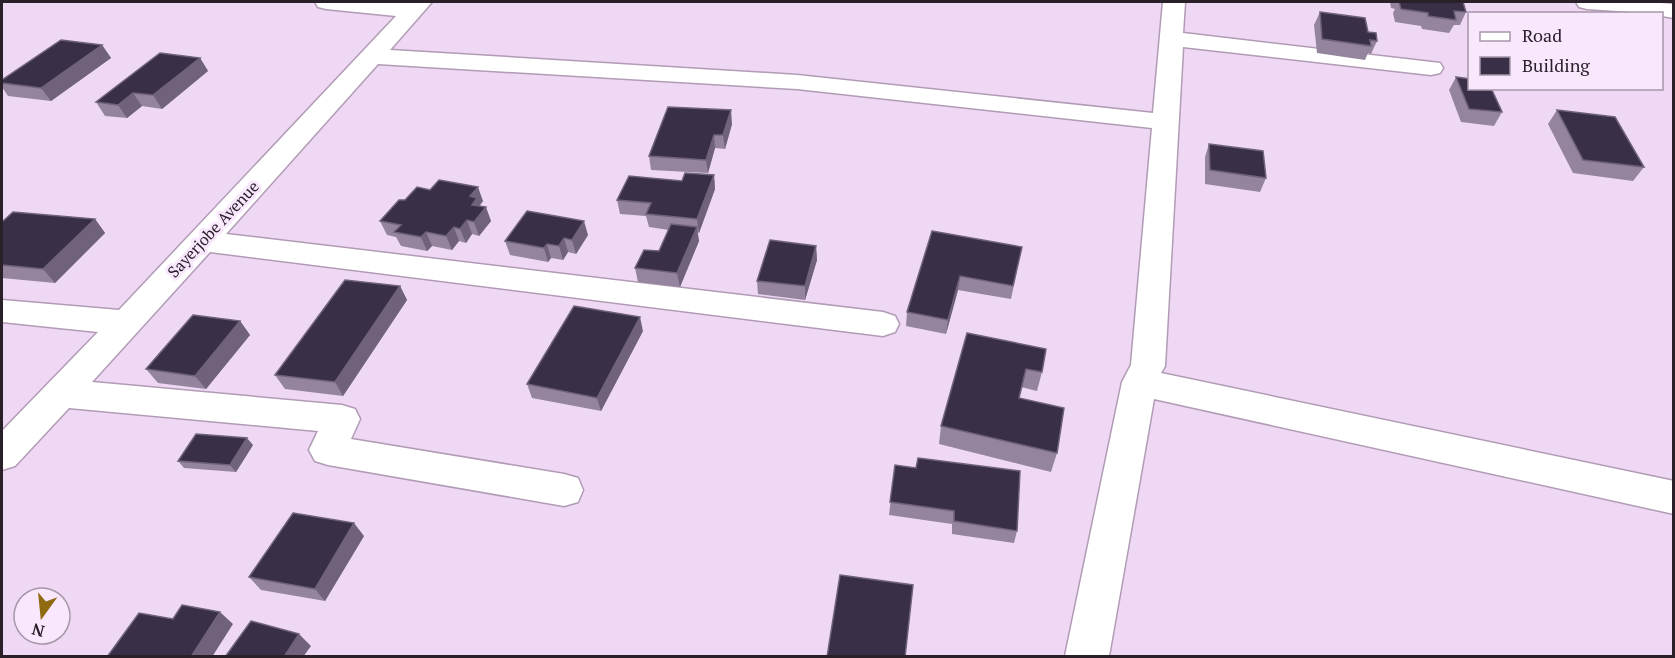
<svg xmlns="http://www.w3.org/2000/svg" width="1675" height="658" viewBox="0 0 1675 658" font-family="'PT Serif',serif">
  <style>
    .lines { fill: none; stroke-linecap: round; stroke-linejoin: round }
    .minor-casing { stroke: #b19bb5; stroke-width: 3 }
    .minor { fill: #fff; fill-rule: evenodd }
    .wall { fill: #94849e }
    .shaded-wall { fill: #70627b }
    .building { fill: #393048; stroke: #70627b; stroke-width: 1.5 }
    .labels { text-anchor: middle; dominant-baseline: central; stroke-width: 6; stroke-linejoin: round; paint-order: stroke }
    .street-label { font-size: 16px; fill: #29202a; stroke: #f9e7fd }
  </style>
  <rect width="100%" height="100%" fill="#efd8f3"/>
  <g class="lines">
    <g class="minor-casing">
      <path id="minor" d="M315,2H432L390,50L797,75L1153,113L1163,2H1185L1183,33L1440,63L1443,68L1440,73L1431,75L1183,47L1165,366L1161,373L1674,481V514L1154,399L1109,656H1065L1122,382L1131,365L1152,128L797,89L378,64L226,234L883,312L895,316L899,324L895,332L883,336L210,252L92,382L342,405L355,409L360,419L351,439L564,474L578,478L583,490L578,502L564,506L328,465L315,461L309,450L318,431L69,408L15,466L2,470V431L98,332L2,322V300L119,310L396,16L326,9L318,7Z
        M1576,2H1647L1674,4V18L1662,16V14L1587,9L1579,7Z"/>
    </g>
    <use href="#minor" class="minor"/>
  </g>
  <path class="wall" d="M1390,2H1463L1466,12L1460,25H1454L1449,33L1422,29L1421,26L1395,22L1393,13L1395,9L1391,8Z
    M1320,12L1368,32L1377,41L1371,54L1368,53L1365,60L1317,53L1314,25Z
    M102,45L111,58L51,101L8,96L2,87V80Z
    M200,58L208,71L162,109L142,106L127,118L105,116L96,102Z
    M1456,77L1502,112L1494,126L1461,122L1449,90Z
    M1557,110L1644,167L1633,181L1573,173L1548,124Z
    M732,124L725,149L715,148L708,173L651,170L649,156Z
    M1209,144L1266,178L1260,192L1205,184V157Z
    M714,175L715,189L699,233L697,232L699,241L680,287L638,282L635,268L659,251L669,230L649,227L646,216L620,214L617,200L682,181Z
    M405,200L483,201L480,205V206L491,221L479,236L472,234L466,243L459,241L452,250L432,246L427,251L401,246L396,237L387,235L380,221Z
    M95,219L105,233L55,283L2,278V222Z
    M932,231L1022,247L1011,299L958,290L946,334L906,326L907,312Z
    M588,235L576,254L568,252L563,260L551,258L548,262L510,255L505,241Z
    M816,246L817,260L805,300L758,294L757,281Z
    M400,286L407,300L343,396L285,389L275,375Z
    M240,321L250,335L206,389L158,383L146,369Z
    M643,331L601,411L532,398L527,384Z
    M967,333L1042,372L1037,391L1021,387L1019,398L1057,453L1051,472L939,444L941,426Z
    M253,445L236,472L184,468L178,461Z
    M895,465L1017,531L1014,543L952,534V524L889,515Z
    M364,536L325,601L261,590L249,577Z"/>
  <path class="shaded-wall" d="M102,45L111,58L51,101L41,88Z
    M200,58L208,71L162,109L153,95Z
    M133,93L142,106L127,118L118,105Z
    M731,110L732,124L725,149L723,135Z
    M714,135L715,148L708,173L706,160Z
    M714,175L715,189L699,233L697,219Z
    M478,187L483,201L480,205L482,212L486,207L491,221L479,236L474,222L470,196Z
    M95,219L105,233L55,283L43,269Z
    M467,220L472,234L466,243L460,229Z
    M584,221L588,235L576,254L572,240Z
    M454,227L459,241L452,250L446,236Z
    M697,227L699,241L680,287L677,273Z
    M426,232L432,246L427,251L421,237Z
    M564,238L568,252L563,260L559,246Z
    M547,244L551,258L548,262L544,248Z
    M816,246L817,260L805,300V286Z
    M960,276L958,290L946,334L948,320Z
    M400,286L407,300L343,396L335,382Z
    M640,317L643,331L601,411L597,398Z
    M240,321L250,335L206,389L195,376Z
    M247,438L253,445L236,472L230,465Z
    M354,523L364,536L325,601L315,589Z
    M220,612L233,624L212,657H191Z
    M299,634L311,646L303,657H284Z"/>
  <path class="building" d="M1399,2H1463L1466,12L1454,11L1456,20L1428,16V13L1401,9Z
    M1320,12L1365,18L1368,32L1376,33L1377,41L1370,40L1371,46L1322,39Z
    M61,40L102,45L41,88L2,83V80Z
    M160,53L200,58L153,95L133,93L118,105L96,102Z
    M1456,77L1470,79V88H1491L1502,112L1469,109Z
    M668,107L731,110L723,135H714L706,160L649,156Z
    M1557,110L1615,117L1644,167L1583,160Z
    M1209,144L1263,151L1266,178L1210,170Z
    M685,173L714,175L697,219L646,214L651,203L617,200L629,176L682,181Z
    M439,180L478,187L470,196L477,198L472,205L486,207L474,222L467,220L460,229L454,227L446,236L426,232L421,237L394,232L401,225L380,221L399,200H405L417,187L430,190Z
    M527,211L584,221L572,240L564,238L559,246L547,244L544,248L505,241Z
    M13,212L95,219L43,269L2,265V222Z
    M671,224L697,227L677,273L635,268L644,250L659,251Z
    M932,231L1022,247L1013,286L960,276L948,320L907,312Z
    M770,240L816,246L805,286L757,281Z
    M345,280L400,286L335,382L275,375Z
    M574,306L640,317L597,398L527,384Z
    M193,315L240,321L195,376L146,369Z
    M967,333L1046,349L1042,372L1026,369L1019,398L1064,408L1057,453L941,426Z
    M196,434L247,438L230,465L178,461Z
    M918,458L1020,471L1017,531L954,521V511L890,502L895,465L916,468Z
    M293,513L354,523L315,589L249,577Z
    M840,575L913,585L905,657H827Z
    M182,605L220,612L191,657H107L139,613L173,619Z
    M251,621L299,634L284,657H225Z"/>
  <g class="labels">
    <g class="street-label">
      <text transform="translate(213 229) rotate(-47)">Sayerjobe Avenue</text>
    </g>
  </g>
  <rect width="1675" height="658" fill="none" stroke="#29202a" stroke-width="6"/>
  <rect x="1468" y="12" width="195" height="78" fill="#f9e7fd" stroke="#a697a9" stroke-width="1.5"/>
  <rect x="1480" y="32" width="30" height="9" fill="#ffffff" stroke="#a697a9" stroke-width="1.5"/>
  <text x="1522" y="42" font-size="18" fill="#29202a">Road</text>
  <rect x="1480" y="57" width="30" height="18" fill="#393048" stroke="#a697a9" stroke-width="1.5"/>
  <text x="1522" y="72" font-size="18" fill="#29202a">Building</text>
  <g transform="translate(42 616) rotate(195)"><circle r="28" fill="#f9e7fd" stroke="#a697a9" stroke-width="1.5"/>
  <path d="M0-4.5L10 22L0 15L-10 22Z" fill="#906a10"/>
  <text y="-9" font-size="16" font-weight="bold" text-anchor="middle" fill="#29202a">N</text>
  </g>
</svg>
